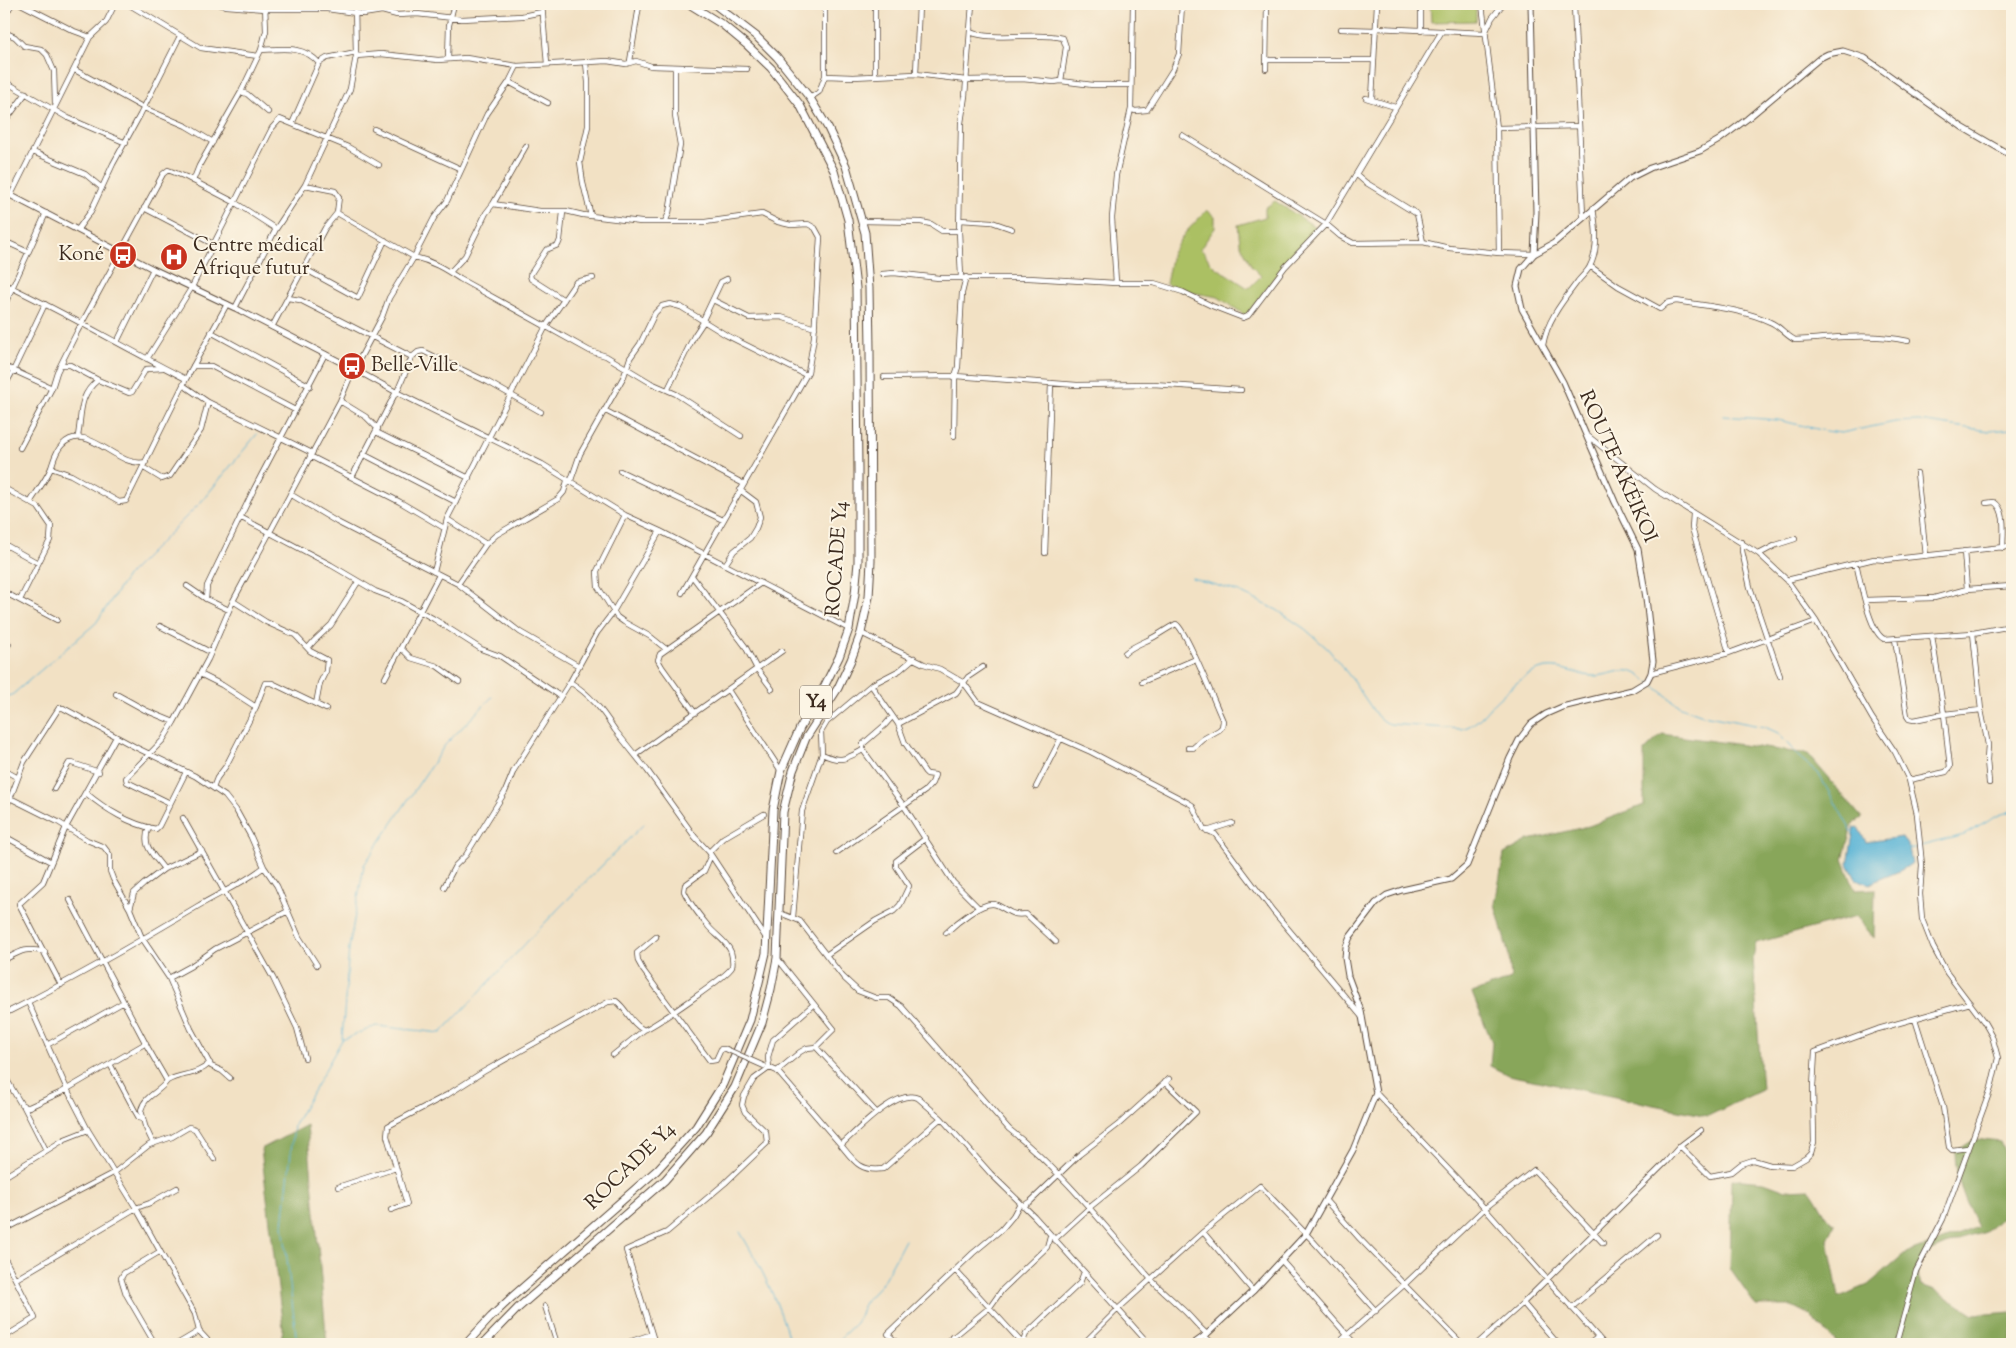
<svg xmlns="http://www.w3.org/2000/svg" width="2016" height="1348" viewBox="0 0 2016 1348" font-family="'Sorts Mill Goudy',serif">
  <style>
    .green { fill: #abc064; stroke: #737541 }
    .forest { fill: #88a65a; stroke: #62683c }
    .water { fill: #57b2d5; stroke: #496e7a }
    .lines { fill: none; stroke-linecap: round; stroke-linejoin: round }
    .stream { stroke: #57b2d5; stroke-width: 1 }
    .minor-casing { stroke: #564537; stroke-width: 6 }
    .tertiary-casing { stroke: #564537; stroke-width: 7 }
    .trunk-casing { stroke: #564537; stroke-width: 9 }
    .minor { stroke: #fff; stroke-width: 4.5 }
    .tertiary { stroke: #fff; stroke-width: 5 }
    .trunk { stroke: #fff; stroke-width: 7 }
    .minor-bridge-casing { stroke: #564537; stroke-width: 6; stroke-linecap: butt }
    .minor-bridge { stroke: #fff; stroke-width: 4.5 }
    .labels { text-anchor: middle; dominant-baseline: central; stroke-width: 4; stroke-linejoin: round; paint-order: stroke }
    .shield { fill: #fcf5e5; stroke: #75675a; stroke-width: 1 }
    .shield-label { font-size: 19px; font-weight: bold; fill: #3b2a1e }
    .poi-label { font-size: 20px; fill: #3b2a1e; stroke: #fcf5e5; text-anchor: start }
    .street-label { font-size: 20px; fill: #3b2a1e; stroke: #fcf5e5 }
  </style>
  <rect width="100%" height="100%" fill="#fcf5e5"/>
  <filter id="ink" filterUnits="userSpaceOnUse"><feTurbulence type="fractalNoise" baseFrequency=".02" numOctaves="2"/><feDisplacementMap in="SourceGraphic" scale="10" xChannelSelector="R" yChannelSelector="G"/><feConvolveMatrix kernelMatrix="1 2 1 2 8 2 1 2 1" color-interpolation-filters="sRGB"/></filter>
  <filter id="wash" filterUnits="userSpaceOnUse"><feTurbulence type="fractalNoise" baseFrequency=".0096" numOctaves="4" result="noise"/><feDisplacementMap in="SourceGraphic" scale="20" xChannelSelector="R" yChannelSelector="G"/><feGaussianBlur stdDeviation="1.12" result="paint"/><feColorMatrix in="noise" values="0 0 0 0 0 0 0 0 0 0 0 0 0 0 0 0 0 1.4 0 .05"/><feComposite in="paint" operator="in"/></filter>
  <g filter="url(#wash)">
    <rect width="100%" height="100%" fill="#f2e1c4"/>
    <path class="green" d="M1430,4H1476V21L1431,22Z
      M1275,201L1317,228L1311,238L1283,266L1248,313L1245,315L1218,297L1183,291L1166,284L1172,253L1185,233L1207,210L1215,217V228L1200,249C1207,254 1207,260 1214,266L1248,288L1250,287L1261,276L1252,267L1240,243L1238,225L1265,217V208Z"/>
    <path class="forest" d="M1662,734L1808,754L1862,818L1853,823L1843,859L1855,890L1875,889L1874,938L1856,916L1756,943L1753,958L1762,1090L1708,1116L1508,1075L1490,1066L1492,1042L1472,993L1511,979L1509,956L1495,904L1504,854L1529,840L1589,826L1644,805V751Z
      M307,1125L327,1344H280L283,1329L261,1149Z
      M1975,1139L2000,1142L2012,1167L2003,1216L1986,1232L1958,1240L1925,1254L1916,1271L1921,1285L1935,1290L1974,1315L2012,1312V1344H1838L1808,1314L1792,1306H1756L1730,1269L1732,1179L1764,1182L1786,1190L1809,1189C1818,1199 1824,1218 1835,1224L1828,1240L1839,1297L1868,1285L1904,1254L1978,1227C1966,1203 1955,1180 1955,1152Z"/>
    <path class="water" d="M1858,827L1866,842L1902,837L1909,848L1912,863C1900,873 1884,876 1870,884L1856,879L1848,864L1854,828Z"/>
    <g class="lines">
      <path class="stream" d="M1723,416L1778,420L1826,431L1841,433L1895,422L1919,421L1989,431L2012,429
        M1192,578L1239,592L1277,610L1305,629L1328,649L1352,679L1377,716L1383,721L1390,724L1461,729C1478,725 1485,712 1496,701C1509,689 1529,670 1547,668C1564,666 1580,677 1596,676C1618,674 1627,663 1646,680
        M1649,682L1681,707L1703,715L1765,727L1778,733L1799,757L1818,773L1853,834
        M4,697L12,695L96,623L128,575L201,502L257,434
        M1921,846L1964,835L1999,815L2012,811
        M1909,849L1918,847
        M342,1040L376,1026L441,1033L559,908L644,824
        M740,1232C761,1267 780,1304 790,1344
        M297,1344L283,1225L294,1125L342,1040L349,948L364,865L445,745L492,697
        M834,1344L856,1323L866,1300L882,1283L905,1240"/>
    </g>
  </g>
  <g filter="url(#ink)">
    <g class="lines">
      <g class="minor-casing">
        <path id="minor" d="M21,4L74,31L90,37
          M128,4L201,48L258,56
          M219,4L227,6L265,9H327L363,14L382,11L397,15L417,14L462,19L522,16L542,12
          M542,4L547,64
          M1482,4L1497,128L1499,253L1534,254
          M1574,4L1583,216
          M4,17L12,4
          M1376,28L1485,33L1492,18L1503,4
          M1341,29L1376,30
          M1421,31V4
          M4,32L15,37L24,46L41,49L47,55L54,71L55,103
          M970,32C993,42 1035,31 1063,38L1066,47L1061,81
          M261,50C283,49 303,45 319,63
          M356,56L381,54L438,60L466,58L517,66L607,61L626,64L636,61L651,66L747,69
          M448,59L449,25L454,4
          M1266,60H1374
          M630,61L639,6
          M586,63L588,82V126L580,162L583,183L591,216
          M1266,69L1267,4
          M75,70L144,108L186,126L213,142
          M916,74L919,4
          M825,76L853,77L916,74L966,80L1022,79L1054,82L1061,81L1093,85H1131
          M875,76V4
          M4,81L68,118L126,143
          M509,82L548,103
          M241,92L247,94L268,112
          M810,98L819,92L825,76V4
          M1366,98L1395,107
          M1372,99L1377,4
          M1131,109L1135,111L1147,110L1173,69L1179,54L1182,4
          M4,123L26,93
          M292,124L319,63L327,58L356,52
          M1497,128L1579,126
          M374,129L461,169
          M1182,135L1326,224L1340,236L1353,243L1423,242L1449,248L1499,253
          M33,152L85,174L102,188
          M1357,175L1365,182L1417,214L1423,242
          M193,181L199,166L241,92L261,50L266,31L265,4
          M11,195L90,37L106,22L115,4
          M493,204L540,211H566L583,215L641,222H705L762,214L778,222L791,225L808,224L815,228L820,237L814,337L808,372L682,593
          M144,208L213,244
          M563,212L560,240L558,245L546,250L530,275L531,279L564,300
          M337,213L414,257C432,261 445,269 460,279L590,351L606,356L651,383L676,394L741,436
          M960,220L992,222L1012,229
          M861,221L921,222L931,224L942,231H959
          M665,222L669,213L680,145L675,116V67
          M78,229L91,211L113,164L140,115L180,36
          M4,241L28,252
          M1590,266L1618,286L1660,309L1667,303L1676,301C1706,306 1743,309 1770,322C1780,326 1785,335 1795,340C1833,338 1871,333 1908,341
          M303,268L358,298L385,240
          M450,272L465,256L486,213L493,204L526,146
          M882,274L894,273L939,278H1029L1116,283H1154L1183,292L1212,306L1243,318L1248,316L1285,267L1326,224L1442,31
          M961,277L959,231L961,123L965,96L972,4
          M1116,283L1112,218L1116,175L1131,109L1133,4
          M4,284C66,313 125,348 186,379
          M288,298L300,300L412,357
          M713,300L749,318L781,317L815,328
          M4,306L46,213
          M235,308L276,229L305,185L350,89L356,56L355,4
          M703,320L721,282L727,279
          M272,327L325,228L337,213L339,197L335,191L305,185
          M211,332L310,386
          M117,342L153,269
          M1543,345C1547,320 1563,301 1578,281C1582,276 1588,271 1590,266C1599,249 1596,226 1593,208
          M147,359L192,287L272,128L280,119L348,147L379,165
          M61,365H70L98,380L129,393L132,392L146,369L163,368
          M4,366L52,388L57,372L77,332L163,174L168,170L186,177L234,202L276,229
          M193,366H211L295,410
          M354,369L396,392L542,464L625,515L660,531L849,629
          M884,377L955,376L1077,385L1153,384L1241,390
          M183,385L208,402L312,453
          M4,387L13,371L45,304
          M668,389L694,336L704,321
          M397,392L412,357L418,352L423,351L488,382L541,412
          M340,401L366,417L378,429
          M604,410L744,484
          M376,432L469,478
          M78,436C82,414 78,396 98,380
          M954,436L955,376L958,367L962,293L966,277
          M1588,436L1655,489L1759,554L1787,580L1816,621L1872,718L1895,752L1909,780L1917,814L1922,865L1920,894L1922,919L1933,947L1947,973L1984,1022L1992,1036L1998,1058L1991,1088L1943,1219L1916,1271L1896,1344
          M20,448L52,388
          M363,454L456,502
          M310,456L400,502L444,528
          M51,468L71,475L119,502L126,501L186,379L227,304
          M144,468L162,479L170,476L201,430L208,402
          M620,471L723,520
          M1917,473L1926,556
          M352,477L396,392
          M570,483L580,454L624,376L630,358L640,344L655,313L662,306L670,304L681,307L726,335L806,375
          M4,488L38,507L51,526L50,540L20,600
          M290,494L337,522L458,584L520,632L579,666
          M31,501C37,491 46,480 51,468C54,460 55,452 62,445C87,419 118,470 146,462
          M1986,503L1994,502C2007,510 2003,535 2003,548
          M1693,514L1692,528L1729,653
          M625,515L597,571L598,587L617,617L624,622L651,637L666,649
          M240,517L331,565L375,591L401,601L434,619L481,649L500,656L560,696
          M447,519L486,544
          M1742,542V551L1750,587L1780,676
          M4,544L38,563
          M1964,551L1967,589
          M1045,553L1051,383
          M1759,554L1776,545L1795,539
          M1856,563C1860,579 1869,632 1884,639L1973,633L2012,626
          M725,565L734,551L750,538L756,528L760,517L756,502L740,490
          M434,572L447,519L546,326L576,282L593,278
          M692,576L745,646L757,669L772,689
          M1787,580L1874,559L1886,560L2012,546
          M458,584L486,544L496,535L558,499L564,492L567,481
          M187,586L206,599L229,610
          M4,592L57,620
          M206,599L207,586L254,489L325,354
          M1865,600L1934,598L1967,589L2012,586
          M233,601L266,622L295,635L310,651L327,660L326,671L320,683L316,704
          M160,626L210,652
          M861,633L924,664L940,669L964,683L978,702L1091,752L1187,802L1192,805L1204,829L1215,834L1273,911L1362,1017
          M1973,633L1981,710L1988,745L1987,760L1989,783
          M1932,636L1944,714L1981,710
          M1895,639L1907,716L1909,719L1914,720L1944,714L1950,767L1946,772L1909,780
          M4,641L9,644
          M308,648L314,641L331,625L358,582
          M402,649L411,658L437,666L459,682
          M1125,653C1134,645 1143,643 1154,637C1161,633 1168,628 1176,624C1186,629 1216,706 1223,721L1222,727L1219,730L1203,739L1193,748H1188
          M1651,673L1729,653L1816,621
          M200,674L222,685L256,707
          M385,678L439,575
          M570,682C591,695 602,710 615,730L647,770L695,837L709,852L766,938
          M1142,682L1196,659
          M728,690L781,771
          M116,694L145,710L174,722
          M695,713L662,667L658,660L660,654L761,583
          M898,724L956,693L968,677L983,667
          M863,750L904,806L953,882L979,908
          M822,754L821,732L827,722L871,685L900,670L914,658
          M635,755L782,651
          M4,770L18,778
          M1036,787L1061,738
          M213,788L217,778L226,766L256,707L265,683H272L326,709
          M54,789L69,763H72L99,772
          M86,793C105,809 131,825 156,829L159,826L186,772
          M4,795L58,822L87,840L104,847L110,855V871L113,879L130,909
          M170,803L127,782L126,778L163,740L174,722L208,659L233,601L340,401L350,377L382,317L389,298L414,257L434,218L447,201L487,114L509,82L517,66
          M4,809L10,799L24,762L59,708H63L137,748L195,776L225,796L236,810L251,837L264,867L277,886L299,937L317,965
          M183,818L273,978L297,1028L305,1058
          M149,827C141,846 153,854 164,869
          M1207,831L1232,823
          M4,836L51,862
          M202,851L164,869L144,884L134,893L130,909L142,938L169,978L191,1029L211,1066L222,1071L230,1078
          M709,852L723,838L764,814
          M836,853L925,791L932,783L935,775L927,774L925,772L905,743L898,724L871,685
          M444,887L455,866L466,855L505,792L514,770L570,682L597,633L613,612L660,531
          M70,900L148,1048L167,1081C182,1072 195,1077 210,1063
          M780,913L800,921L843,977L858,991L876,998H889L901,1006L1009,1129C1063,1172 1105,1227 1150,1278C1159,1289 1170,1297 1180,1307C1190,1315 1197,1326 1207,1334
          M793,917L802,811L822,754C841,763 845,759 863,750V744L885,725L892,717
          M946,933C955,924 984,899 997,905C1010,911 1010,916 1026,914L1056,942
          M656,937L637,953L638,961L643,970L710,1061L716,1060L721,1049H726
          M826,955L875,921L894,911L900,905L909,886L896,866V861L926,838
          M4,960C21,951 25,947 45,952
          M169,978L191,966L215,949L288,911
          M61,985L19,904L43,882L66,827L116,737
          M28,1002L67,1089L88,1130L136,1208L195,1314L199,1331
          M4,1014C70,981 135,944 198,906C220,893 244,883 264,867
          M1915,1019L1943,1107L1949,1147L1952,1150L1968,1148
          M47,1045L124,1002
          M816,1047L877,1113
          M613,1055L644,1030
          M110,1064L135,1111L139,1118L143,1119
          M768,1067L777,1071L800,1052L807,1048L816,1047L834,1029L777,958
          M777,1071L841,1145C857,1131 896,1088 918,1098L941,1118L991,1174L1034,1216L1149,1344
          M4,1075L21,1104L26,1107H29L62,1092L146,1043
          M1376,1093L1471,1193L1604,1344
          M24,1107L46,1150
          M153,1143L145,1126L141,1110C145,1095 160,1092 167,1081
          M841,1145C854,1161 860,1172 883,1169L941,1118
          M1680,1146L1710,1176L1731,1172L1741,1164L1753,1160L1770,1165L1792,1166L1806,1158L1811,1153L1814,1142L1813,1087L1815,1052L1878,1029L1970,1003
          M4,1177L65,1139L88,1130
          M338,1187L396,1168
          M1326,1201L1360,1239L1462,1344
          M1023,1206L1031,1201L1079,1155L1119,1124L1169,1079
          M391,1210L407,1204L387,1136L388,1126L447,1095L483,1072L608,1002L616,1001C627,1009 631,1024 644,1030C656,1025 728,976 732,967C733,963 732,956 731,952C727,941 715,935 708,926C700,916 689,903 684,891L685,885L704,871L711,855
          M4,1230L115,1172L149,1145L172,1137L189,1127L195,1129L214,1159
          M1203,1232L1260,1186L1313,1241L1376,1311
          M1054,1240L1089,1208L1141,1166L1196,1112L1165,1082
          M4,1257L35,1318L6,1336L8,1344
          M1281,1260L1355,1344
          M956,1271L1023,1344
          M16,1279L136,1208L150,1203L177,1188
          M1523,1303L1558,1344
          M545,1306L557,1344
          M1571,1308L1657,1235
          M1204,1336L1214,1344
          M952,1337L957,1344
          M155,1344L126,1294L121,1278L124,1273L159,1252
          M177,1344L199,1331L211,1344
          M623,1344L652,1334
          M655,1344L626,1250L667,1232L725,1183L767,1143L766,1132L745,1112L742,1105L744,1096L754,1079L769,1068L768,1057L773,1040L814,1004
          M898,1344L888,1334L973,1253L1002,1229L1013,1216L1020,1203
          M945,1344L990,1307L1002,1290L1047,1247L1050,1236
          M1022,1344L1026,1334L1080,1283L1084,1272
          M1083,1344L1118,1309L1203,1232L1253,1291
          M1337,1344L1404,1285L1484,1209L1534,1170L1603,1243
          M1477,1344L1523,1303L1666,1162L1680,1146L1701,1130
          M1589,1344L1598,1337"/>
      </g>
      <g class="tertiary-casing">
        <path id="tertiary" d="M1531,4L1536,212L1534,254
          M4,192L153,269L235,308L354,369
          M1193,1344L1207,1334L1253,1291L1306,1234L1353,1150L1376,1093L1361,1011L1348,976L1345,958L1346,947L1350,937L1376,903L1387,895L1402,890L1451,879L1467,865L1510,758L1519,740L1531,724L1546,714L1562,707L1632,690L1647,681L1651,673L1653,661L1646,598L1638,549L1615,502L1563,382L1522,309L1517,286L1521,269L1534,254L1554,243L1630,178L1650,168L1700,151L1719,140L1747,119L1820,58L1828,54L1843,51L1865,58L1962,127L2012,156"/>
      </g>
      <g class="trunk-casing">
        <path id="trunk" d="M466,1344L491,1317L512,1297L657,1170L696,1127L723,1084L750,1020L766,953L773,810L781,771L800,728L824,687L839,657L849,629L855,594L858,562V469L856,288L848,220L834,171L800,105L771,68L747,45L723,25L689,4
          M483,1344L518,1308L665,1180L706,1133L735,1087L762,1023L771,989L777,958L783,812L793,771L806,738L838,688L851,660L861,633L869,597L871,561L870,349L869,288L865,233L846,166L828,128L810,98L777,57L756,36L714,4"/>
      </g>
      <use href="#minor" class="minor"/>
      <use href="#tertiary" class="tertiary"/>
      <use href="#trunk" class="trunk"/>
      <g class="minor-bridge-casing">
        <path id="minor-bridge" d="M726,1049L764,1066"/>
      </g>
      <use href="#minor-bridge" class="minor-bridge"/>
    </g>
  </g>
  <defs>
    <g id="bus-disc" transform="scale(1.4375)"><circle r="9.5" fill="#c8321e" stroke="#fcf5e5"/><path d="M-5-6H5V4H4V6H2V4H-2V6H-4V4H-5ZM-3.5-4V0h7V-4ZM-3.5 1.2v1.5H-2V1.2ZM2 1.2v1.5H3.5V1.2Z" fill="#fff"/></g>
    <g id="hospital-disc" transform="scale(1.4375)"><circle r="9.5" fill="#c8321e" stroke="#fcf5e5"/><path d="M-5-5h3v3.5h4V-5h3V5h-3V1.5h-4V5h-3Z" fill="#fff"/></g>
  </defs>
  <g fill-rule="evenodd">
    <use href="#bus-disc" x="123" y="255"/>
    <use href="#hospital-disc" x="174" y="257"/>
    <use href="#bus-disc" x="352" y="366"/>
  </g>
  <g class="labels">
    <rect class="shield" x="800" y="685.5" width="32" height="33" rx="4"/>
    <g class="shield-label">
      <text x="816" y="702">Y4</text>
    </g>
    <g class="poi-label">
      <text x="193" y="246">Centre médical<tspan x="193" dy="23">Afrique futur</tspan></text>
      <text x="104" y="255" text-anchor="end">Koné</text>
      <text x="371" y="366">Belle-Ville</text>
    </g>
    <g class="street-label">
      <text transform="translate(1617 467) rotate(66)">ROUTE AKÉIKOI</text>
      <text transform="translate(838 559) rotate(-86)">ROCADE Y4</text>
      <text transform="translate(631 1167) rotate(-44)">ROCADE Y4</text>
    </g>
  </g>
  <rect width="2016" height="1348" fill="none" stroke="#fcf5e5" stroke-width="20"/>
</svg>
